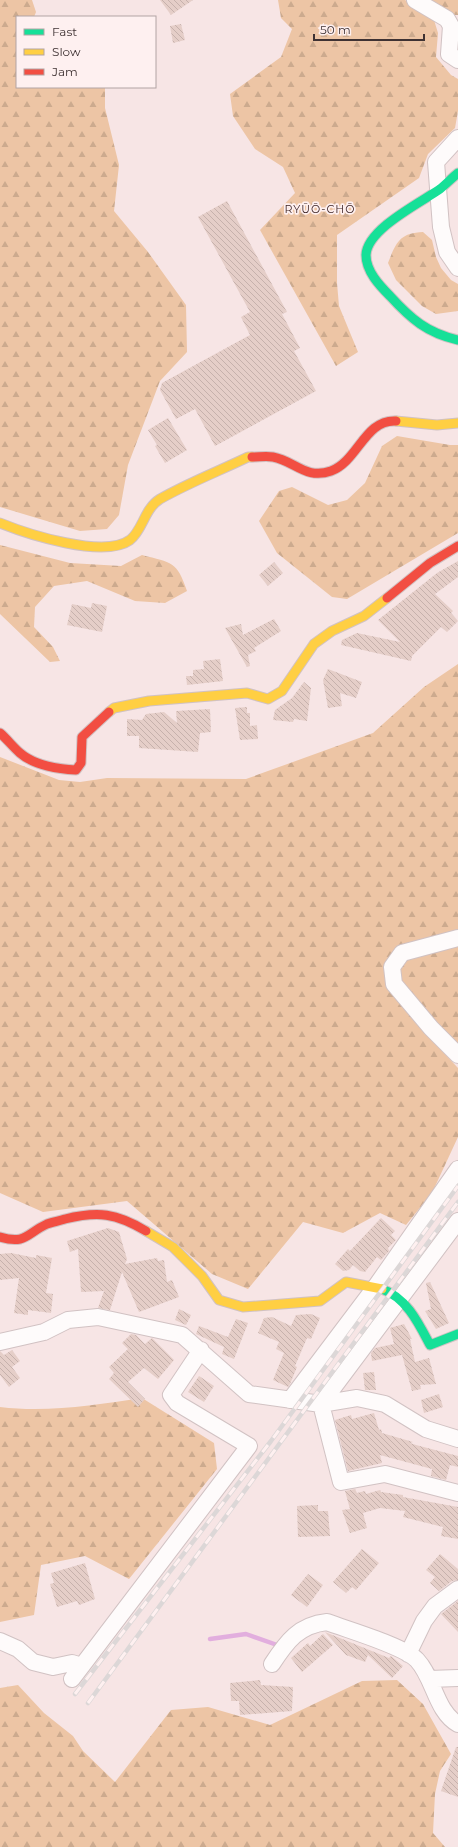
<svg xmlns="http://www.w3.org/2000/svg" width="458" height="1847" viewBox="0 0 458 1847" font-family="Montserrat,sans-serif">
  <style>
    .forest { fill: url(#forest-firs) }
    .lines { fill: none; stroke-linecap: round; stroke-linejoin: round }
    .stream { stroke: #e2aede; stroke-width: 4.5 }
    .building { fill: url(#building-back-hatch) }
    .street-casing { stroke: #d1c2c3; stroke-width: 18 }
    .fast-casing { stroke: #d1c2c3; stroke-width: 11 }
    .slow-casing { stroke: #d1c2c3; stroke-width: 11 }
    .jam-casing { stroke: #d1c2c3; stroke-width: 11 }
    .street { stroke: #fefbfb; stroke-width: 16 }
    .fast { stroke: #16e098; stroke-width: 9 }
    .slow { stroke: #ffcf43; stroke-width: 9 }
    .jam { stroke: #f24e42; stroke-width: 9 }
    .rail-casing { stroke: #dcd7d7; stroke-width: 4.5 }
    .rail { stroke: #fef0f0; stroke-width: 3; stroke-dasharray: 9; stroke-linecap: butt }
    .labels { text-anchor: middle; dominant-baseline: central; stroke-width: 3.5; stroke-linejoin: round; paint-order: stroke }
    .neighbourhood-label { font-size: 11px; letter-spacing: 1px; fill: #3d2425; stroke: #fef0f0 }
  </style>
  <defs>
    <pattern id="forest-firs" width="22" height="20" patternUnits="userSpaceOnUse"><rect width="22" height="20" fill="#edc5a5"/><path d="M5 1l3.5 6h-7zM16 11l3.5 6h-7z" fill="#ccaa8e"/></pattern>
    <pattern id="building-back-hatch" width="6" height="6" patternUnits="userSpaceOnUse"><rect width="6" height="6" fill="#e5cec8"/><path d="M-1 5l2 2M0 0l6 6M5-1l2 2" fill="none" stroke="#c6b1ac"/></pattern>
  </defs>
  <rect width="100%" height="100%" fill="#f7e5e5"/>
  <path class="forest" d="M0,0H32L36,12L34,17H17V87H105V108L119,165L114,211L148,252L186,305L187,352L160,381L128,465L119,515L107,529L80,531L0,507Z
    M278,0H405L434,20L438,33L436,57L451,75L458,79V111L455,128L428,154L419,178L337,235V283L339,306L358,352L336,366L260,230L295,193L283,167L255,149L233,116L230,94L281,57L292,29L281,18Z
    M427,0H458V15H451Z
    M423,232L432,240L436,257L441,268L451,280L458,284V311L436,314L422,306L396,280L388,263C396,243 399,233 423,232Z
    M397,436L450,445H458V533L347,599L332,597L277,553L259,521L279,491L292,487L328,505L347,500L365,483L382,446Z
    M0,545L70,563L121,566L142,555C172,563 177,561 187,591L165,603L135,601L87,581L54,586L35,607L34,627L53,647L60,661L50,662L0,614Z
    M458,664V933L399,949L391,990L426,1034L458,1068V1137L432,1193L406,1225L380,1213L343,1233L303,1222L248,1289L212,1274L127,1201L43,1212L0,1193V757L59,780L80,782L107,778L246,779L373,733L424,687Z
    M458,944V1049L398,982L397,968L405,958Z
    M142,1398L214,1443L217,1469L129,1579L85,1556L41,1565L34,1615L0,1622V1407C47,1413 95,1405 142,1398Z
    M397,1680L423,1704L451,1754L440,1771L435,1794L433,1833L445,1847H0V1688L18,1685L44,1713L73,1736L83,1751L115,1782L171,1710L208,1707L270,1725L362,1681Z"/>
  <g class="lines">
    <path class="stream" d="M210,1639L246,1634L280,1646"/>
  </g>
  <path class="building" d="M160,0H193L171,15Z
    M181,24L185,40L173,43L170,26Z
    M227,201L287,312L282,314L300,348L294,351L316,391L215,446L195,409L176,419L160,390L162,383L250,335L241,317L250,312L198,217Z
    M168,418L187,450L165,463L155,446L157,445L148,430Z
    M458,561V577L435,594L453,611L451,613L458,621L447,632L441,627L412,656L411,661L341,645L342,640L357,633L400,642L378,620L437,573Z
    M274,562L283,573L268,586L259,575Z
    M92,603L107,606L102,632L67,625L72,604L91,608Z
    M274,619L281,631L254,648L256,651L248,655L250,666L247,667L225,628L241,624L243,635Z
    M220,659L223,681L187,685L186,676H193V670L204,669L203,661Z
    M328,669L362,682L356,698L340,693L342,706L328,708L323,680Z
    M304,682L311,688L307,721L294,719L293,722L273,720L275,710L292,698Z
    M247,707V713H250V726L257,725L258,739L240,740L235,708Z
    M210,709L211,732L200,733L198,752L139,748V736H127V719L142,720L146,714L164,712L177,723L176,711Z
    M381,1218L395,1231L391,1235L396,1240L388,1248L389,1251L381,1260L377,1257L365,1272L360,1271L353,1265L349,1270L343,1271L335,1264L348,1249L350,1251Z
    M108,1228L119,1232L127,1259L125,1264L157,1258L158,1261L164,1260L167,1282L172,1280L179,1297L139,1312L122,1272L110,1310L98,1308L104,1291L81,1292L78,1249L70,1252L67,1241Z
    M11,1253L36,1258V1255L52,1258L46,1293L53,1294L51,1313L28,1310V1315L14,1313L19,1278L0,1280V1254Z
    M430,1282L449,1323L436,1329L425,1311L431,1309L426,1283Z
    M179,1309L191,1315L186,1325L175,1320Z
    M311,1314L320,1318L311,1339L307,1338L295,1366L297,1367L290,1384L288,1387L273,1380L284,1353L276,1349L279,1342L258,1333L264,1318L272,1317L291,1326L296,1315Z
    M236,1319L248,1323L234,1359L222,1354L224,1347L196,1334L199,1326L228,1337Z
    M404,1324L412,1339H410L415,1362L429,1358L436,1384L420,1385L421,1389L412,1391L402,1355L372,1361L371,1353L375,1348L394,1344L390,1328Z
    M131,1334L136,1335L145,1344L152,1338L174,1360L158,1379L144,1368L128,1382L145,1399L138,1407L109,1379L114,1373L109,1367L128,1349L122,1343Z
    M12,1350L20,1361L12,1367L20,1378L9,1387L0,1375V1351L4,1355Z
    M374,1372L376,1390H365L363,1373Z
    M199,1376L214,1386L204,1402L188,1392Z
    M439,1394L443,1407L424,1413L421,1400Z
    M374,1413L379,1430L381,1429L382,1433L413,1442L410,1443L416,1445L458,1456V1467L450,1465L446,1480L431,1476L432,1469L380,1455L382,1463L348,1471L335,1420L351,1415L352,1419Z
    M355,1489L357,1493L365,1491L366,1494L380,1490L381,1492L403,1495V1497L458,1507V1539L441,1536L443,1527L403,1517L405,1511L380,1508L363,1513L367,1528L350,1533L342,1510L350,1509L345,1491Z
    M318,1505V1511H328L330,1536L298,1537L297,1506Z
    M362,1549L379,1563L356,1590L352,1587L346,1593L333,1582Z
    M440,1554L458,1569V1580L452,1581L439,1591L430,1583L435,1577L426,1570Z
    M85,1563L95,1599L79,1605L77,1601L57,1607L50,1584L54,1583L51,1573Z
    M308,1574L323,1585L307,1607L291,1595Z
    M458,1601V1632L441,1614Z
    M325,1632L389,1658L391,1656L403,1666L392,1678L368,1655L365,1662L346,1655Z
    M323,1634L333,1645L302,1672L291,1658L308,1643L310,1646Z
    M260,1680L261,1685L293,1687L292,1711L240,1715L239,1701H231L230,1683Z
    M456,1747H458V1797L441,1791Z"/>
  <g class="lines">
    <g class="street-casing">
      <path id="street" d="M415,0L447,19L451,26L449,54L458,60
        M458,138L436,162L441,227L447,252L458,268
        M458,938L402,953L392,967L394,984L431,1028L458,1055
        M458,1221L321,1404L341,1482L385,1474L458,1493
        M0,1342L44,1332L68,1320L98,1317L182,1335L249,1394L321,1404L357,1398L385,1404L426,1429L458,1439
        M290,1400L376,1286L458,1169
        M0,1641L18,1649L33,1662L53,1667L72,1663L82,1666
        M408,1654L424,1621L435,1606L458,1589
        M272,1664C287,1641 299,1625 327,1622C348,1630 404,1646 417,1660C434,1678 436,1712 458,1724
        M72,1679L249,1446L177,1403L171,1395L201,1350
        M429,1679L458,1678"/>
    </g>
    <g class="fast-casing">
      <path id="fast" d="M458,173C452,178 446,184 440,189C420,203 367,229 366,255C366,271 379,285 390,296C411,319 427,333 458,340
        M382,1289C407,1298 419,1324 430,1345L458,1334"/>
    </g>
    <g class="slow-casing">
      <path id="slow" d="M396,421L437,425L458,423
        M0,523C27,534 104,559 130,540C143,530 144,509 160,499C188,483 219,471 248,457H252
        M109,712L114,708L149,701L247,693L268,699L282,691L314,644L332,631L364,616L387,598
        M146,1231L173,1247L202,1276L219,1300L243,1307L320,1301L346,1282L382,1289"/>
    </g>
    <g class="jam-casing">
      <path id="jam" d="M252,457C259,457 267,456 273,457C295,461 306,480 331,471C358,461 365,419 396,421
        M387,598L430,563L458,546
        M0,733C7,739 13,747 20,753C35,766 57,769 76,770L81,763L82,737L109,712
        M0,1237C26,1245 27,1233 47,1224C52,1222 59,1221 65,1219C98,1211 116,1213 146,1231"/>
    </g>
    <use href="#street" class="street"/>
    <use href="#fast" class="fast"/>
    <use href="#slow" class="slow"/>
    <use href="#jam" class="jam"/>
    <g class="rail-casing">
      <path id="rail" d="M75,1694L271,1441L458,1186
        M88,1703L458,1202"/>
    </g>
    <use href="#rail" class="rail"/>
  </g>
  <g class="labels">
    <g class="neighbourhood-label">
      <text x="320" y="209">RYŪŌ-CHŌ</text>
    </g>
  </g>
  <rect x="16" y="16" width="140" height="72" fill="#fef0f0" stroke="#b2a4a4"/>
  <rect x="24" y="29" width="20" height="6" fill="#16e098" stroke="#b2a4a4"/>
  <text x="52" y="36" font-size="12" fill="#3f3233">Fast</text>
  <rect x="24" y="49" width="20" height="6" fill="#ffcf43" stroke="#b2a4a4"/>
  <text x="52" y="56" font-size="12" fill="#3f3233">Slow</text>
  <rect x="24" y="69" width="20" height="6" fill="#f24e42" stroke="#b2a4a4"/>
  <text x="52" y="76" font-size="12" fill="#3f3233">Jam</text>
  <path d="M314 34v6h110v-6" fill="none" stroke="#3f3233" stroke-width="2"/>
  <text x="320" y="34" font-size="12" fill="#3f3233" stroke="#fef0f0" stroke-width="3" paint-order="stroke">50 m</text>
</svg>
